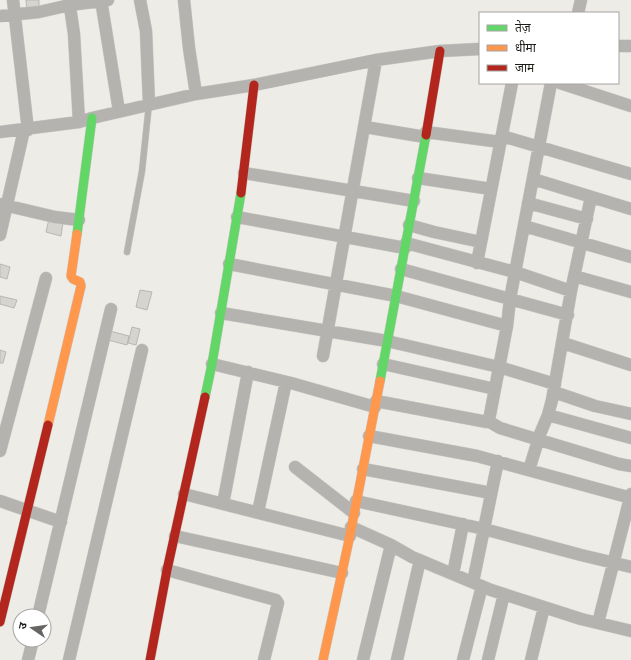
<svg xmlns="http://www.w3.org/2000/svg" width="631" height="660" viewBox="0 0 631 660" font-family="'Nunito Sans','Noto Sans Devanagari',sans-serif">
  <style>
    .building { fill: #d6d4cf; stroke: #b8b7b2 }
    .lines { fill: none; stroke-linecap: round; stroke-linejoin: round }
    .lane-casing { stroke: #cccac6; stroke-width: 7 }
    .street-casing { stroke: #cccac6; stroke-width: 13 }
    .fast-casing { stroke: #cccac6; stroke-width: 10 }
    .slow-casing { stroke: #cccac6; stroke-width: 10 }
    .jam-casing { stroke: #cccac6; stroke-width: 10 }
    .lane { stroke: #b4b3b0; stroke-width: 6 }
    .street { stroke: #b4b3b0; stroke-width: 12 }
    .fast { stroke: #63d668; stroke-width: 9 }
    .slow { stroke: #ff974d; stroke-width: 9 }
    .jam { stroke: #b3261e; stroke-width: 9 }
  </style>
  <rect width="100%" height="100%" fill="#eeece6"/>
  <path class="building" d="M26,0H39V10L27,11Z
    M49,219L63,222L61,236L46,232Z
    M0,264L10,267L7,279L0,277Z
    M140,290L152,292L147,310L136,307Z
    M0,296L17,300L14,308L0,304Z
    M132,327L140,329L136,345L128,343Z
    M110,331L129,336L127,345L108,340Z
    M0,350L6,352L3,363H0Z"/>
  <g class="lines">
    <g class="lane-casing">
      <path id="lane" d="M127,252L142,171L149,104"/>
    </g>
    <g class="street-casing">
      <path id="street" d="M13,0L28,130
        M69,0L74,34L79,122
        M101,0L119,111
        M140,0L146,31L149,104
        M184,0L189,48L196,94
        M578,13L581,0
        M0,16L39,12L70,5L108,0
        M618,46H631
        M560,83L631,106
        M365,127L425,137
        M0,132L79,122L92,118L196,94L254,85L376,60L440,51L480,49
        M426,132L500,142
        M502,136L631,174
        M244,173L414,201
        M418,178L491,189
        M533,179L631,209
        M528,203L587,219
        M0,204L55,217L79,220
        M237,217L405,248
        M409,225L434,232L481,242
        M524,226L631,257
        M0,235L24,130
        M406,243L515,272L571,291
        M477,263L512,83
        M229,264L396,296L507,326
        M401,269L568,315
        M574,276L631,292
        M221,313L387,341L499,367L555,384
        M563,343L631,365
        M323,356C340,257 359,159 376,60
        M212,364L291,383L375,407
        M383,364L495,389
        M554,392L595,406L631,414
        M376,401L487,422L489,420L507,326L510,299L551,83
        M548,415L631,438
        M488,421L500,428L619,464L631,466
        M369,436L477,456L631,498
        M0,451L46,278
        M295,467L354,513
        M363,469L491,493
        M529,470L540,434L548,415L552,400L571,291L591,197
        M184,494L350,536
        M0,501L61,522
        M356,501L484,529L581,555L631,567
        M223,504L248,372
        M258,512L286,382
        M351,527L391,545L412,557L491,590L581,619L631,631
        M175,536L342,573
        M167,570L276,600L278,603L264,660
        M453,574L463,524
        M473,582L498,461
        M38,616L111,309
        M598,623L631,494
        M28,660L33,640
        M69,660L142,350
        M363,660L391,545
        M397,660L420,560
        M463,660L482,586
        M488,660L504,594
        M531,660L544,607"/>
    </g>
    <g class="fast-casing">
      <path id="fast" d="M77,234L92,118
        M380,381L426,135
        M205,397L212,364L241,193"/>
    </g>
    <g class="slow-casing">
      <path id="slow" d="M48,425L81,286L80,282L73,279L71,276L77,234
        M323,660L349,540L380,381"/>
    </g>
    <g class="jam-casing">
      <path id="jam" d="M426,135L440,51
        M241,193L254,85
        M0,622L48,425
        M150,660L167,570L205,397"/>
    </g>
    <use href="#lane" class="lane"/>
    <use href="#street" class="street"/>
    <use href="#fast" class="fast"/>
    <use href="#slow" class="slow"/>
    <use href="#jam" class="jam"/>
  </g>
  <rect x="479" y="12" width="140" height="72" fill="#ffffff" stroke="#a5a4a3"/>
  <rect x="487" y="25" width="20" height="6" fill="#63d668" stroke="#a5a4a3"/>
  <text x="515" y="32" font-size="12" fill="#1e1c19">तेज़</text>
  <rect x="487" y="45" width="20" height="6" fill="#ff974d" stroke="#a5a4a3"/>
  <text x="515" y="52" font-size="12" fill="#1e1c19">धीमा</text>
  <rect x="487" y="65" width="20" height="6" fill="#b3261e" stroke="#a5a4a3"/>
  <text x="515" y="72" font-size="12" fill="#1e1c19">जाम</text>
  <g transform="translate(32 628) rotate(283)"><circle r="19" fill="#ffffff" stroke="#a5a4a3"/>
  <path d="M0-3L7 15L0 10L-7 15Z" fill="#676561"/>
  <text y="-6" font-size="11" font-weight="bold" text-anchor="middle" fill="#1e1c19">उ</text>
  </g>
</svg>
